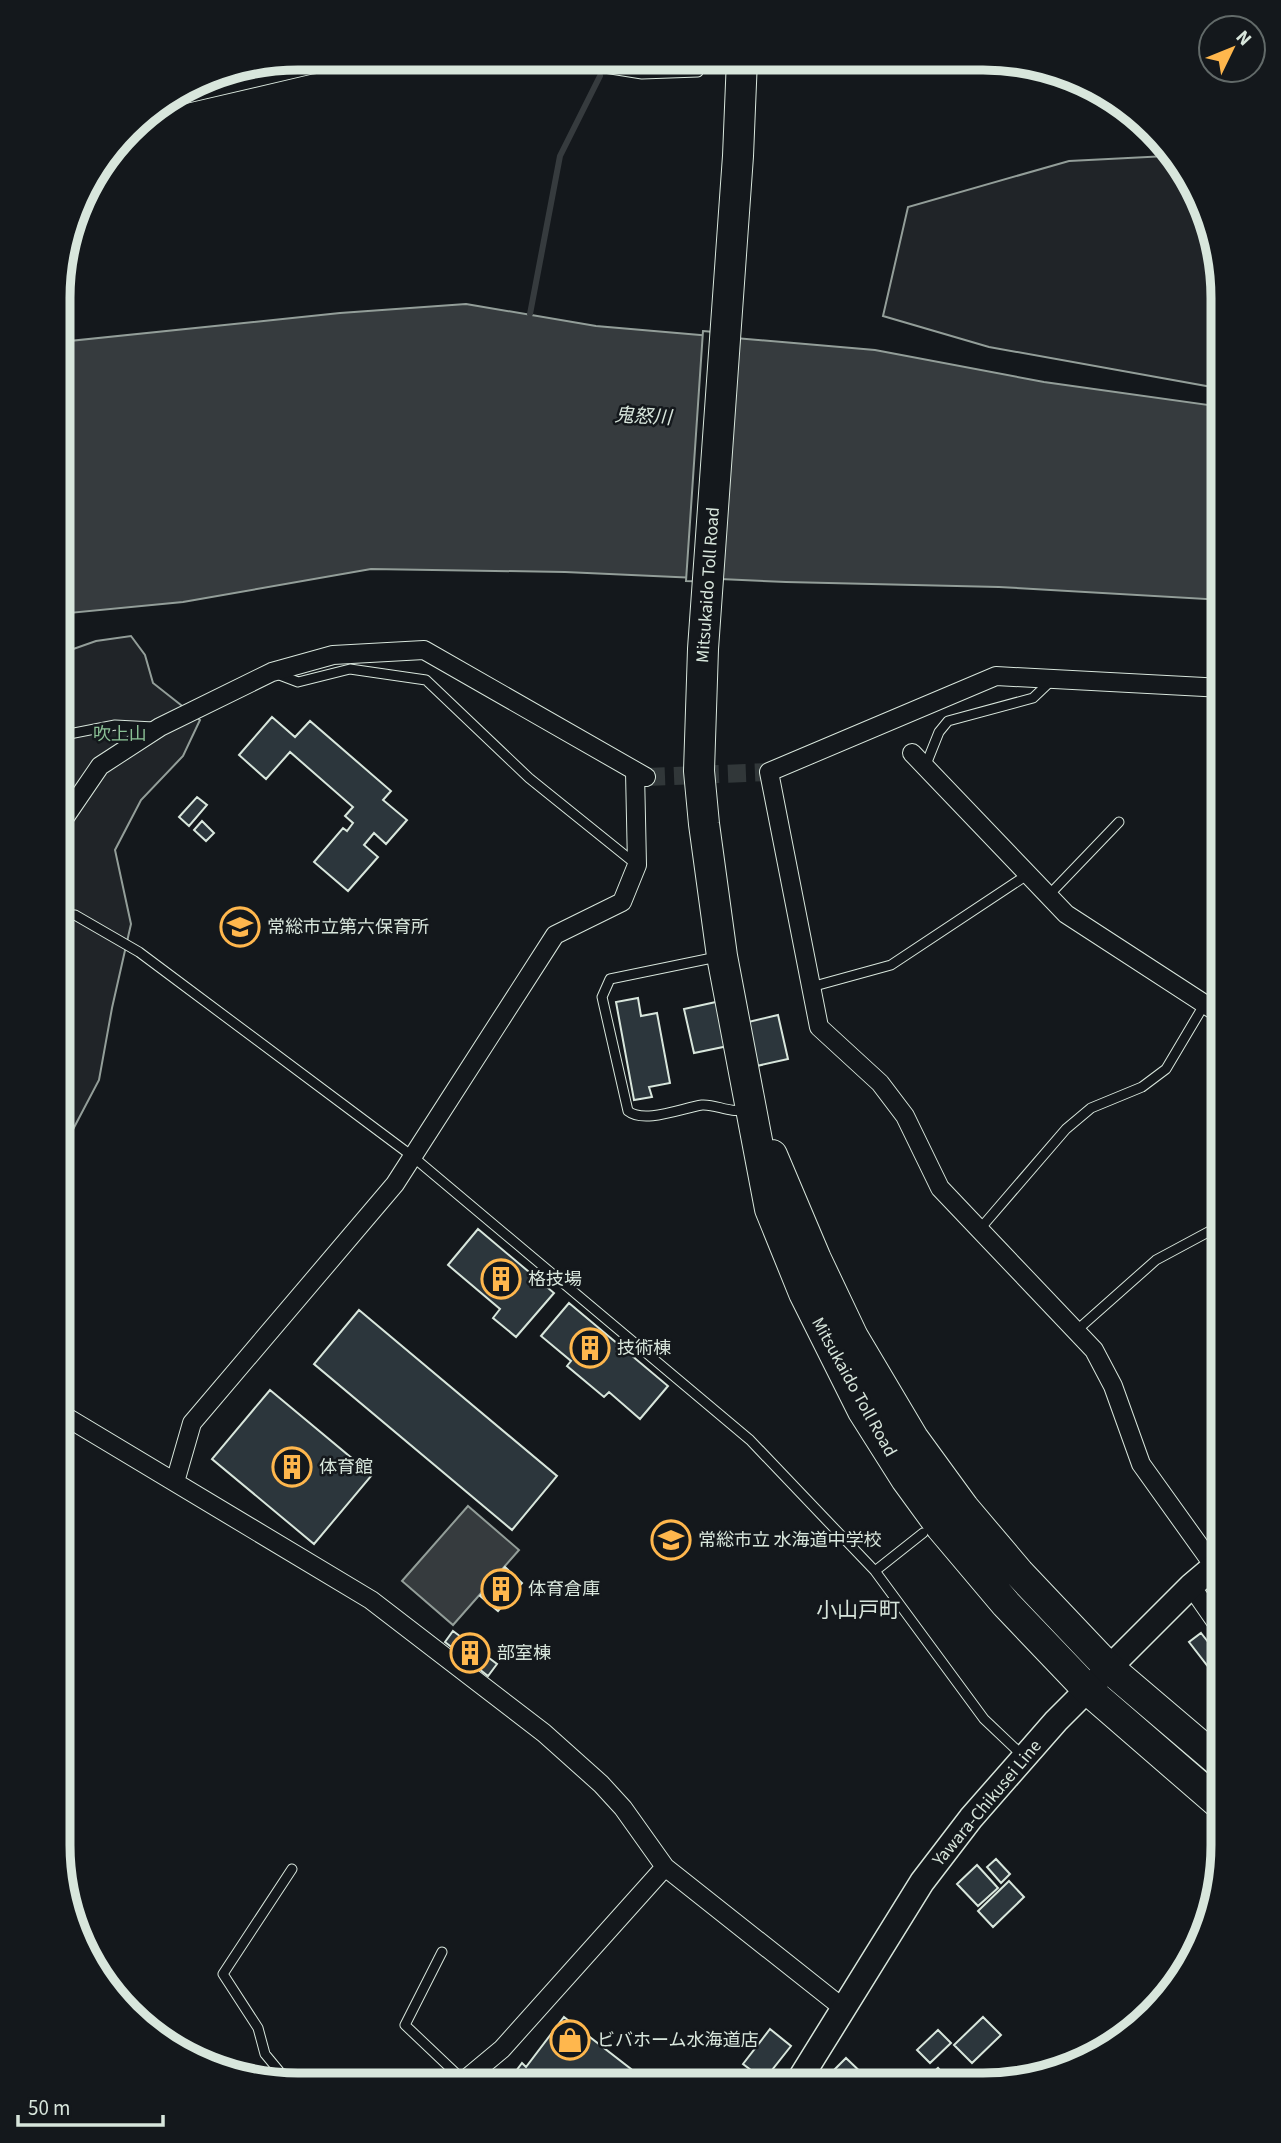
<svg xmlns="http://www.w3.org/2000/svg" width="1281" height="2143" viewBox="0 0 1281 2143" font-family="'Source Sans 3','Noto Sans JP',sans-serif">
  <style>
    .green { fill: #202428; stroke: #939e99; stroke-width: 2 }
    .water { fill: #363b3e; stroke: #939e99; stroke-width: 2 }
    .pier { fill: #14181c; stroke: #939e99; stroke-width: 2 }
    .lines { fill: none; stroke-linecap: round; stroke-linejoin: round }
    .stream { stroke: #363b3e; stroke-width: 6 }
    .building { fill: #2c363c; stroke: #d8e6dc; stroke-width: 2 }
    .minor-tunnel { stroke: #313739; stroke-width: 18; stroke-dasharray: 18 9; stroke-linecap: butt }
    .service-casing { stroke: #d8e6dc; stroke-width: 11 }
    .minor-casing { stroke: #d8e6dc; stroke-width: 20 }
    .secondary-casing { stroke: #d8e6dc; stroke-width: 27 }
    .trunk-casing { stroke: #d8e6dc; stroke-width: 32 }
    .service { stroke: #14181c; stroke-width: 9 }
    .minor { stroke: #14181c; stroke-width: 18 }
    .secondary { stroke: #14181c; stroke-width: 24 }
    .trunk { stroke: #14181c; stroke-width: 30 }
    .labels { text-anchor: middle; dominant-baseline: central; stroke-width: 5; stroke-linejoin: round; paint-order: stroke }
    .street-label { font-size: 18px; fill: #d8e6dc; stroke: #14181c }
    .park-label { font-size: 18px; fill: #8ac095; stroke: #14181c }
    .poi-label { font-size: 18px; fill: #d8e6dc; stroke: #14181c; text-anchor: start }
    .water-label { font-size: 19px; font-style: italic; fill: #d8e6dc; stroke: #14181c }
    .quarter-label { font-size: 21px; fill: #d8e6dc; stroke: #14181c }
    .rim { fill: none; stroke: #d8e6dc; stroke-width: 9 }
  </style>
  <rect width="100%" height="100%" fill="#14181c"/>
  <path class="green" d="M1167,156L1205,207L1223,298V389L989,347L883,316L908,207L1069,161Z
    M131,636L145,655L153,683L200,720L183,756L141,800L115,850L131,924L112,1008L99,1080L69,1137L59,1145V654L96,641Z"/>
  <path class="water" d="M466,304L596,326L875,350L1044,382L1223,407V600L999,587L786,582L565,572L371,569L183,602L59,614L60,342L340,313Z
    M468,1506L519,1550L453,1625L402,1581Z"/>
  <path class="pier" d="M703,331L736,334L719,582L686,581Z"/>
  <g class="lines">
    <path class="stream" d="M530,314L560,156L600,76"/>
  </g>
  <path class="building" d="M272,717L295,737L310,721L391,791L383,800L407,820L386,844L374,833L364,845L378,857L348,891L314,862L343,828L347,831L353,823L345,816L353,807L290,752L266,779L239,755Z
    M197,797L207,805L189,826L179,817Z
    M202,821L214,833L206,841L194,830Z
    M638,998L641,1016L657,1013L670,1083L649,1087L652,1097L634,1100L616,1002Z
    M734,998L740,1024L778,1015L788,1059L739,1070L733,1045L694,1053L684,1009Z
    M478,1229L554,1293L516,1337L493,1318L500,1309L448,1265Z
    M569,1303L668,1386L640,1419L609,1392L604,1397L567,1366L571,1361L541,1336Z
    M359,1310L557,1476L512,1530L314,1364Z
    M270,1390L372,1475L314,1544L212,1459Z
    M505,1567L522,1583L498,1611L480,1596Z
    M453,1631L497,1664L488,1676L445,1642Z
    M1201,1633L1223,1661V1686L1189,1642Z
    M996,1859L1010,1874L1001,1883L987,1867Z
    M977,1865L998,1888L978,1906L957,1884Z
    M1009,1881L1024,1897L993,1927L978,1911Z
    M564,2017L631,2069L620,2084H482L491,2071L507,2083L522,2063L526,2067Z
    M983,2017L1001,2035L972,2063L954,2045Z
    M770,2029L791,2046L764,2080L743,2064Z
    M938,2030L951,2043L930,2063L917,2050Z
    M846,2058L870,2081L866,2085H837L828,2076Z
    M938,2068L949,2080L943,2085H919Z"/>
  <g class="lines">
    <path class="minor-tunnel" d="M647,777L769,772"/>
    <g class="service-casing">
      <path id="service" d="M542,58L642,74L698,72
        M162,104L312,69L398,58
        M277,674L298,682L350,669L426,680L529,778L637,865
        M59,736L115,725L154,727
        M925,767L939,732L948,721L1033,698L1053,679
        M1048,896L1119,822
        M59,914L75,915L139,952L412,1156L750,1440L875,1571L984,1719L1022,1755
        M717,957L610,979L602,997L628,1111C644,1124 682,1108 702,1105C717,1104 730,1114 745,1109
        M811,987L891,965L1027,875
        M979,1230L1066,1129L1091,1108L1142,1087L1166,1069L1204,1005
        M1076,1331L1156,1260L1223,1224
        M875,1571L923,1533
        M442,1952L405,2025L464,2081
        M289,2083L265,2054L258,2028L223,1974L292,1869"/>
    </g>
    <g class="minor-casing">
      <path id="minor" d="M912,753L1066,914L1223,1016
        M59,826L100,766L160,727L272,672L333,655L424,650L646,777
        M58,1412L371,1600L544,1733L601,1784L623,1808L665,1867L843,2008
        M175,1482L192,1423L395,1184L555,935L622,902L637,865L635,772
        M1214,1566L1141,1464L1113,1386L1094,1350L940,1188L905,1116L880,1083L819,1027L769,772L996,676L1223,688
        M1191,1586L1223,1632
        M460,2084L502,2049L665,1867"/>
    </g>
    <g class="secondary-casing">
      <path id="secondary" d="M796,2085L922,1882L971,1818L1056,1721L1191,1586L1223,1559"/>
    </g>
    <g class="trunk-casing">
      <path id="trunk" d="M742,59L738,156L703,649L699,771L704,824L722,956L770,1209L804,1293L863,1411L906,1479L941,1527L1006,1604L1088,1690L1223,1807
        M772,1155L816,1259L853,1337L913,1438L964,1508L1019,1573L1109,1668L1223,1765"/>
    </g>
    <use href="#service" class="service"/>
    <use href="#minor" class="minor"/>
    <use href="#secondary" class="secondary"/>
    <use href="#trunk" class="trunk"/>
  </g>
  <defs>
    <g id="school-ring" transform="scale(2.0125)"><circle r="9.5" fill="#14181c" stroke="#ffb74d" stroke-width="1.5"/><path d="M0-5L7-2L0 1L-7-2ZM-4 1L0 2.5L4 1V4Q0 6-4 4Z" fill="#ffb74d"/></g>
    <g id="building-ring" transform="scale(2.0125)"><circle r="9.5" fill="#14181c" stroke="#ffb74d" stroke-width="1.5"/><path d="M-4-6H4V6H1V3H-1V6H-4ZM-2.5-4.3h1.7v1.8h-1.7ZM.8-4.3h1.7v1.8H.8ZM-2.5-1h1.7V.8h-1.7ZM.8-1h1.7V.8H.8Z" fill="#ffb74d"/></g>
    <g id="shop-ring" transform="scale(2.0125)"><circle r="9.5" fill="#14181c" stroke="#ffb74d" stroke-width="1.5"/><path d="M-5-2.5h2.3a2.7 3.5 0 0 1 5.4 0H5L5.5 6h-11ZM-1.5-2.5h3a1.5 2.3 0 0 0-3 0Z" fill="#ffb74d"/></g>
  </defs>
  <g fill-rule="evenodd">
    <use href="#school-ring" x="240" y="927"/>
    <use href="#building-ring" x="501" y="1279"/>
    <use href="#building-ring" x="590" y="1348"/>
    <use href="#building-ring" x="292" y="1467"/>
    <use href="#school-ring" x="671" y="1540"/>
    <use href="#building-ring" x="501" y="1589"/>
    <use href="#building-ring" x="470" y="1653"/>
    <use href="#shop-ring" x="570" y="2040"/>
  </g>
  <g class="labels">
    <g class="street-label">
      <text transform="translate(708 585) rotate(-86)">Mitsukaido Toll Road</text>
      <text transform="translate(854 1387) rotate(61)">Mitsukaido Toll Road</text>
      <text transform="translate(987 1803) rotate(-50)">Yawara-Chikusei Line</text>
    </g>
    <g class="park-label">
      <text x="120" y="734">吹上山</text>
    </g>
    <g class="poi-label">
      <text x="267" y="927">常総市立第六保育所</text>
      <text x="528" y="1279">格技場</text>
      <text x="617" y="1348">技術棟</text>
      <text x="319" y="1467">体育館</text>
      <text x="698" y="1540">常総市立 水海道中学校</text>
      <text x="528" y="1589">体育倉庫</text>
      <text x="497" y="1653">部室棟</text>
      <text x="597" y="2040">ビバホーム水海道店</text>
    </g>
    <g class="water-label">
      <text transform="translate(643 417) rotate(3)">鬼怒川</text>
    </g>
    <g class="quarter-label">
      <text x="858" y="1610">小山戸町</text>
    </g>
  </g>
  <path d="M0 0H1281V2143H0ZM298 70H983A228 228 0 0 1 1211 298V1845A228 228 0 0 1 983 2073H298A228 228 0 0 1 70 1845V298A228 228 0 0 1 298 70Z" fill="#14181c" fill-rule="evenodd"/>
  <path class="rim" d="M298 70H983A228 228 0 0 1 1211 298V1845A228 228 0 0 1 983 2073H298A228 228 0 0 1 70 1845V298A228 228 0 0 1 298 70Z"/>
  <g transform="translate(1232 49) rotate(47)"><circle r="33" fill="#14181c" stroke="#626a69" stroke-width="2"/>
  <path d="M0-5L12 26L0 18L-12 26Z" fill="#ffb74d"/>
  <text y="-10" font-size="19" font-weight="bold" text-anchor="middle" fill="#d8e6dc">N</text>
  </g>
  <path d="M18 2115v10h145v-10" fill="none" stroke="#d8e6dc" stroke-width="3.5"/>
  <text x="28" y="2115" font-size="21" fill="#d8e6dc" stroke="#14181c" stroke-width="5" paint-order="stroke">50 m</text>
</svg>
